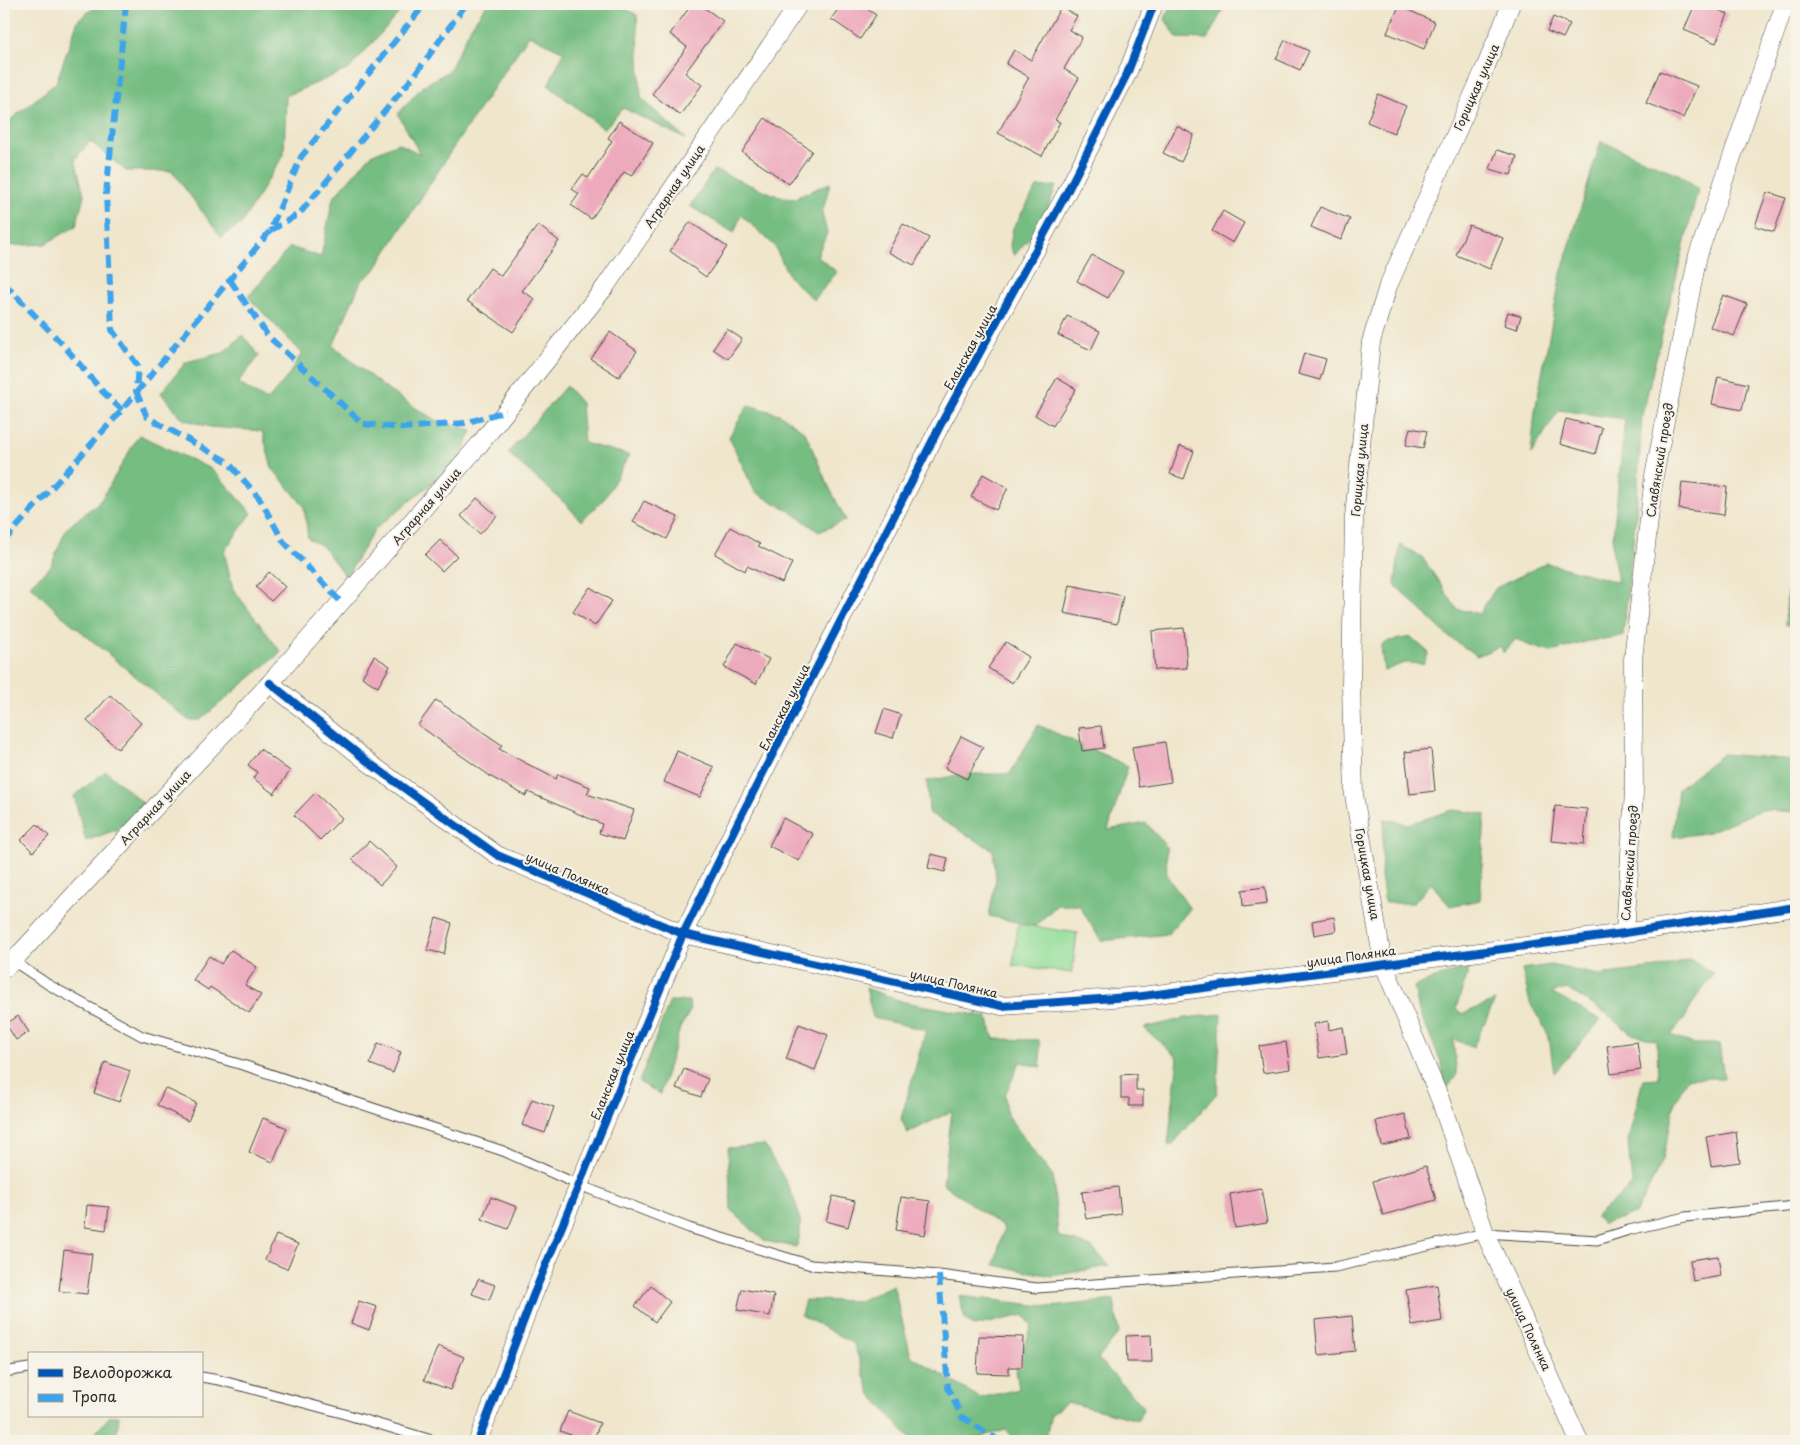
<svg xmlns="http://www.w3.org/2000/svg" width="1800" height="1445" viewBox="0 0 1800 1445" font-family="'Playpen Sans',sans-serif">
  <style>
    .green { fill: #93de9a; stroke: #5f8462 }
    .forest { fill: #76bd82; stroke: #507456 }
    .building { fill: #edaabd }
    .lines { fill: none; stroke-linecap: round; stroke-linejoin: round }
    .service-casing { stroke: #484743; stroke-width: 11 }
    .minor-casing { stroke: #484743; stroke-width: 19 }
    .service { stroke: #fff; stroke-width: 9 }
    .minor { stroke: #fff; stroke-width: 18 }
    .quiet { stroke: #3ea3eb; stroke-width: 6; stroke-dasharray: 12 6; stroke-linecap: butt }
    .cycleway-casing { stroke: #f7f3e8; stroke-width: 11 }
    .cycleway { stroke: #0057b8; stroke-width: 8 }
    .labels { text-anchor: middle; dominant-baseline: central; stroke-width: 4; stroke-linejoin: round; paint-order: stroke }
    .street-label { font-size: 12px; fill: #2b2b2b; stroke: #f7f3e8 }
  </style>
  <rect width="100%" height="100%" fill="#f7f3e8"/>
  <filter id="ink" filterUnits="userSpaceOnUse"><feTurbulence type="fractalNoise" baseFrequency=".02" numOctaves="2"/><feDisplacementMap in="SourceGraphic" scale="10" xChannelSelector="R" yChannelSelector="G"/><feConvolveMatrix kernelMatrix="1 2 1 2 8 2 1 2 1" color-interpolation-filters="sRGB"/></filter>
  <filter id="wash" filterUnits="userSpaceOnUse"><feTurbulence type="fractalNoise" baseFrequency=".0096" numOctaves="4" result="noise"/><feDisplacementMap in="SourceGraphic" scale="20" xChannelSelector="R" yChannelSelector="G"/><feGaussianBlur stdDeviation="1.12" result="paint"/><feColorMatrix in="noise" values="0 0 0 0 0 0 0 0 0 0 0 0 0 0 0 0 0 1.4 0 .05"/><feComposite in="paint" operator="in"/></filter>
  <g filter="url(#wash)">
    <rect width="100%" height="100%" fill="#efe6cc"/>
    <path class="green" d="M1018,924L1077,933L1072,973L1013,965Z"/>
    <path class="forest" d="M99,4H407L349,69L286,96L284,154L241,224L221,237L172,171H126L90,141L75,159L84,195L76,226L45,244L4,246V125L56,83L78,20Z
      M487,4H617L637,15L641,98L686,139L623,108L604,129L548,85L564,52L529,35L455,145L374,271L361,281L333,346L389,391L435,420L472,431L457,463L375,529L346,577L323,547L308,538L304,506L272,468L262,431L210,427L183,419L161,393L186,362L223,353L243,335L259,356L238,383L267,401L288,376L302,353L248,297L290,247L321,257L333,198L371,155L398,143L420,154L398,114L423,86L449,71L472,25Z
      M1171,4H1226L1207,39L1177,38L1165,19Z
      M1601,141L1680,175L1698,189L1642,415L1636,514L1623,636L1589,641L1551,652L1530,646L1516,639L1503,653L1501,646L1477,656L1448,636L1395,585L1400,545L1422,557L1457,609L1479,614L1496,588L1546,563L1618,582L1612,548L1625,419L1559,410L1531,454L1535,411L1561,274Z
      M714,170L772,194L792,199L830,183L822,214L827,233L817,256L837,272L814,300L790,278L774,245L741,215L734,233L690,206Z
      M1056,186L1043,221L1014,256L1010,246L1013,228L1037,187Z
      M566,386L581,403L584,443L629,455L605,498L581,521L567,505L508,453Z
      M748,405L779,414L805,432L826,481L846,520L819,532L790,511L755,492L729,437Z
      M139,435L213,470L252,513L224,551L233,589L281,652L200,720H188L60,614L30,585L51,566L66,529L101,500Z
      M1796,503V624L1785,625L1791,539Z
      M1411,637L1429,653L1423,664L1404,663L1384,671L1381,646L1389,641Z
      M1038,725L1128,766L1108,830L1146,823L1166,846L1167,876L1190,909L1168,934L1101,941L1079,905H1057L1035,926L989,916L996,878L993,850L929,813L927,781L964,774H1010Z
      M1723,754L1796,760V812L1760,810L1706,833L1673,837L1678,788Z
      M106,771L145,805L118,829L86,841L74,796Z
      M1453,810L1485,814L1480,900L1450,906L1431,883L1414,903H1385L1381,876L1384,819L1408,824Z
      M1689,959L1714,974L1698,994L1685,1018L1671,1035L1693,1044H1719L1724,1078H1687L1675,1102L1663,1160L1635,1214L1603,1224L1595,1217L1632,1185L1628,1141L1643,1079L1658,1078L1657,1041L1632,1034L1606,1013L1567,989L1551,993L1601,1020L1554,1073L1549,1036L1530,1003L1522,969L1551,965L1598,975L1656,968Z
      M1470,967L1456,1008L1462,1014L1495,1001L1473,1047L1453,1039L1457,1074L1445,1092L1442,1064L1419,1011L1414,987L1440,976Z
      M866,988L904,1002L987,1017L994,1039L1039,1040L1041,1067L1020,1062L1005,1095L1007,1115L1053,1177L1058,1236L1091,1247L1110,1266L1052,1276L994,1265L1004,1228L943,1184L952,1111L908,1133L901,1119L926,1030L873,1018Z
      M670,1001H689L690,1011L680,1028L660,1094L639,1082Z
      M1221,1014L1217,1093L1171,1146L1168,1145L1178,1058L1144,1028L1186,1018Z
      M764,1145C780,1173 812,1214 796,1247L764,1241L731,1210L728,1148Z
      M893,1285L911,1356L980,1398L1019,1389L1016,1370L1032,1326L1024,1315L974,1326L965,1319L959,1296L1052,1307L1114,1300L1119,1333L1098,1359L1144,1407L1138,1420L1067,1402L1051,1414L1045,1441H1017L1006,1430L967,1441H912L870,1393L854,1344L801,1315L805,1300L859,1301Z
      M110,1416H119L116,1441H90L91,1438Z"/>
    <g id="blocks">
      <path class="building" d="M692,4H699L723,21L685,73L702,85L680,115L652,94L687,47L670,34Z
        M842,4H859L876,15L860,39L831,19Z
        M1695,4H1704L1728,14L1716,43L1684,30Z
        M1399,6L1435,22L1424,49L1387,33Z
        M1061,7L1077,16L1069,30L1082,37L1064,69L1079,78L1055,120L1060,122L1042,156L998,133L1029,77L1006,64L1014,50L1031,60Z
        M1553,17L1570,24L1563,38L1547,31Z
        M1285,40L1309,51L1300,70L1276,59Z
        M1660,71L1697,86L1683,118L1646,103Z
        M1378,94L1406,106L1394,133L1367,122Z
        M765,118L812,151L789,184L742,152Z
        M619,121L653,143L632,176L624,172L591,219L571,205L579,194L572,189L583,174L588,178L612,141L608,138Z
        M1177,126L1194,135L1181,162L1163,153Z
        M1497,150L1517,156L1511,175L1490,169Z
        M1767,192L1786,198L1774,232L1755,226Z
        M1320,207L1350,219L1341,240L1311,227Z
        M1223,211L1244,223L1233,243L1212,231Z
        M690,222L727,247L706,277L670,251Z
        M903,224L929,238L914,265L888,252Z
        M538,225L559,241L522,291L535,299L513,332L467,301L490,268L501,276Z
        M1469,225L1503,238L1490,269L1456,255Z
        M1092,255L1123,272L1108,298L1077,281Z
        M1723,295L1747,304L1734,336L1710,327Z
        M1508,312L1521,316L1517,329L1504,325Z
        M1067,316L1100,331L1091,350L1058,335Z
        M727,329L742,339L728,359L713,349Z
        M610,332L637,351L619,377L591,359Z
        M1304,353L1326,359L1320,380L1298,374Z
        M1718,377L1748,384L1742,410L1712,404Z
        M1057,378L1076,389L1053,426L1035,415Z
        M1566,419L1602,428L1595,454L1560,444Z
        M1410,428L1427,431L1423,448L1406,445Z
        M1180,446L1194,451L1184,479L1170,474Z
        M983,474L1008,488L996,510L971,497Z
        M1682,482L1727,487L1724,515L1679,509Z
        M477,498L497,516L480,534L461,516Z
        M644,501L678,517L667,539L633,522Z
        M730,527L760,544L758,546L792,563L782,583L747,566L745,571L715,554Z
        M440,540L457,556L442,571L425,555Z
        M269,572L285,587L271,601L256,587Z
        M1070,585L1123,596L1117,624L1064,613Z
        M590,587L612,601L595,626L573,612Z
        M1184,628L1187,668L1155,670L1152,631Z
        M1006,642L1029,657L1012,683L988,668Z
        M737,643L769,659L756,684L724,667Z
        M374,656L390,666L378,687L362,677Z
        M110,695L141,723L118,749L87,721Z
        M436,700L502,745L499,749L556,779L558,774L590,787L587,794L634,810L623,841L599,833L602,824L528,792L526,796L493,778L418,725Z
        M884,709L901,715L893,738L876,733Z
        M1101,726L1104,748L1082,751L1079,728Z
        M961,736L983,747L967,779L945,768Z
        M1165,742L1171,782L1139,787L1132,747Z
        M260,749L290,771L274,794L253,778L257,772L248,765Z
        M1431,749L1435,791L1410,794L1405,752Z
        M677,751L714,767L700,797L664,782Z
        M315,793L342,818L320,840L294,815Z
        M1555,806L1587,809L1584,844L1551,841Z
        M783,818L813,834L799,861L769,846Z
        M37,824L49,836L33,852L21,840Z
        M369,841L397,867L380,885L352,859Z
        M931,854L948,858L945,872L928,868Z
        M1265,887L1267,904L1243,907L1242,890Z
        M1334,917L1336,931L1314,935L1312,921Z
        M436,918L452,923L444,954L427,950Z
        M231,950L257,967L245,985L261,995L249,1013L210,987L208,990L193,980L209,956L221,964Z
        M18,1016L29,1032L16,1040L6,1024Z
        M1328,1021L1329,1030L1343,1027L1347,1054L1319,1058L1314,1024Z
        M799,1024L828,1035L815,1070L786,1059Z
        M1286,1042L1290,1069L1263,1073L1259,1046Z
        M1637,1042L1641,1070L1611,1074L1607,1046Z
        M378,1043L401,1052L393,1073L370,1064Z
        M105,1062L130,1071L119,1102L94,1093Z
        M684,1069L708,1079L701,1097L676,1088Z
        M1136,1074V1090H1143V1106H1129V1098H1121V1075Z
        M165,1088L196,1103L188,1121L157,1105Z
        M532,1099L554,1107L545,1133L522,1125Z
        M1405,1114L1411,1139L1382,1146L1376,1121Z
        M263,1118L287,1128L273,1162L249,1152Z
        M1736,1132L1740,1162L1711,1166L1706,1137Z
        M1426,1166L1436,1200L1383,1215L1373,1181Z
        M1118,1187L1121,1214L1086,1219L1082,1192Z
        M1261,1188L1267,1223L1235,1228L1230,1194Z
        M833,1196L855,1201L848,1227L826,1221Z
        M491,1197L517,1207L508,1229L482,1219Z
        M901,1197L930,1201L925,1235L896,1230Z
        M87,1205L109,1207L106,1230L85,1227Z
        M276,1235L298,1244L287,1269L265,1260Z
        M64,1250L92,1254L87,1294L59,1291Z
        M1718,1256L1721,1276L1693,1281L1690,1260Z
        M478,1279L495,1285L489,1300L472,1294Z
        M1437,1285L1442,1321L1412,1326L1406,1290Z
        M651,1286L670,1302L655,1322L635,1306Z
        M742,1289L774,1295L770,1316L737,1310Z
        M359,1301L377,1307L369,1330L351,1323Z
        M1352,1316L1355,1351L1318,1355L1315,1320Z
        M1151,1335L1152,1362H1127L1126,1336Z
        M979,1336L1023,1337L1022,1367H1009V1374L977,1373Z
        M438,1346L464,1357L450,1390L424,1380Z
        M568,1411L600,1423L593,1441H587L560,1431Z"/>
    </g>
  </g>
  <g filter="url(#ink)">
    <use href="#blocks" fill-opacity="0" stroke="#484743" stroke-width="1"/>
    <g class="lines">
      <g class="service-casing">
        <path id="service" d="M13,961L49,985L142,1036L246,1066L503,1151L579,1185L689,1228L811,1265L939,1275L1037,1288L1335,1267L1485,1233L1597,1240L1629,1230L1685,1217L1796,1206
          M4,1372L29,1368
          M201,1377L219,1380L338,1412L435,1441"/>
      </g>
      <g class="minor-casing">
        <path id="minor" d="M1511,4L1486,66L1388,286L1371,342L1354,517L1351,685L1354,795L1383,963L1440,1099L1485,1233L1579,1441
          M270,683L372,765L497,855L683,934L1002,1006L1142,996L1625,933L1796,907
          M1625,933L1634,792L1633,659L1654,476L1698,255L1785,4
          M4,969L13,961L270,683L479,445L605,287L799,4
          M478,1441L533,1296L683,934L738,822L942,422L1065,196L1127,74L1154,4"/>
      </g>
      <use href="#service" class="service"/>
      <use href="#minor" class="minor"/>
      <path class="quiet" d="M126,4L106,194L112,330L138,366L136,391L147,417L228,462L260,499L283,541L341,602
        M270,231L300,213L414,76L466,4
        M230,280L268,336L363,424L402,428L465,423L506,411
        M4,283L65,347L102,391L122,410
        M4,541L122,410L270,231L301,157L425,4
        M939,1275L948,1388L962,1417L1000,1441"/>
      <g class="cycleway-casing">
        <path id="cycleway" d="M270,683L372,765L497,855L683,934L1002,1006L1142,996L1625,933L1796,907
          M478,1441L533,1296L683,934L738,822L942,422L1065,196L1127,74L1154,4"/>
      </g>
      <use href="#cycleway" class="cycleway"/>
    </g>
  </g>
  <g class="labels">
    <g class="street-label">
      <text transform="translate(1476 87) rotate(-66)">Горицкая улица</text>
      <text transform="translate(674 186) rotate(-56)">Аграрная улица</text>
      <text transform="translate(970 347) rotate(-61)">Еланская улица</text>
      <text transform="translate(1659 460) rotate(-81)">Славянский проезд</text>
      <text transform="translate(1359 470) rotate(-85)">Горицкая улица</text>
      <text transform="translate(426 506) rotate(-49)">Аграрная улица</text>
      <text transform="translate(784 707) rotate(-63)">Еланская улица</text>
      <text transform="translate(155 807) rotate(-47)">Аграрная улица</text>
      <text transform="translate(1629 863) rotate(-86)">Славянский проезд</text>
      <text transform="translate(568 873) rotate(23)">улица Полянка</text>
      <text transform="translate(1368 874) rotate(80)">Горицкая улица</text>
      <text transform="translate(1351 956) rotate(-8)">улица Полянка</text>
      <text transform="translate(954 983) rotate(13)">улица Полянка</text>
      <text transform="translate(612 1075) rotate(-68)">Еланская улица</text>
      <text transform="translate(1529 1329) rotate(65)">улица Полянка</text>
    </g>
  </g>
  <rect width="1800" height="1445" fill="none" stroke="#f7f3e8" stroke-width="20"/>
  <rect x="28" y="1352" width="175" height="65" fill="#f7f3e8" stroke="#a5a39c"/>
  <rect x="38" y="1369" width="25" height="8" fill="#0057b8" stroke="#a5a39c"/>
  <text x="72" y="1378" font-size="15" fill="#2b2b2b">Велодорожка</text>
  <rect x="38" y="1394" width="25" height="8" fill="#3ea3eb" stroke="#a5a39c"/>
  <text x="72" y="1402" font-size="15" fill="#2b2b2b">Тропа</text>
</svg>
